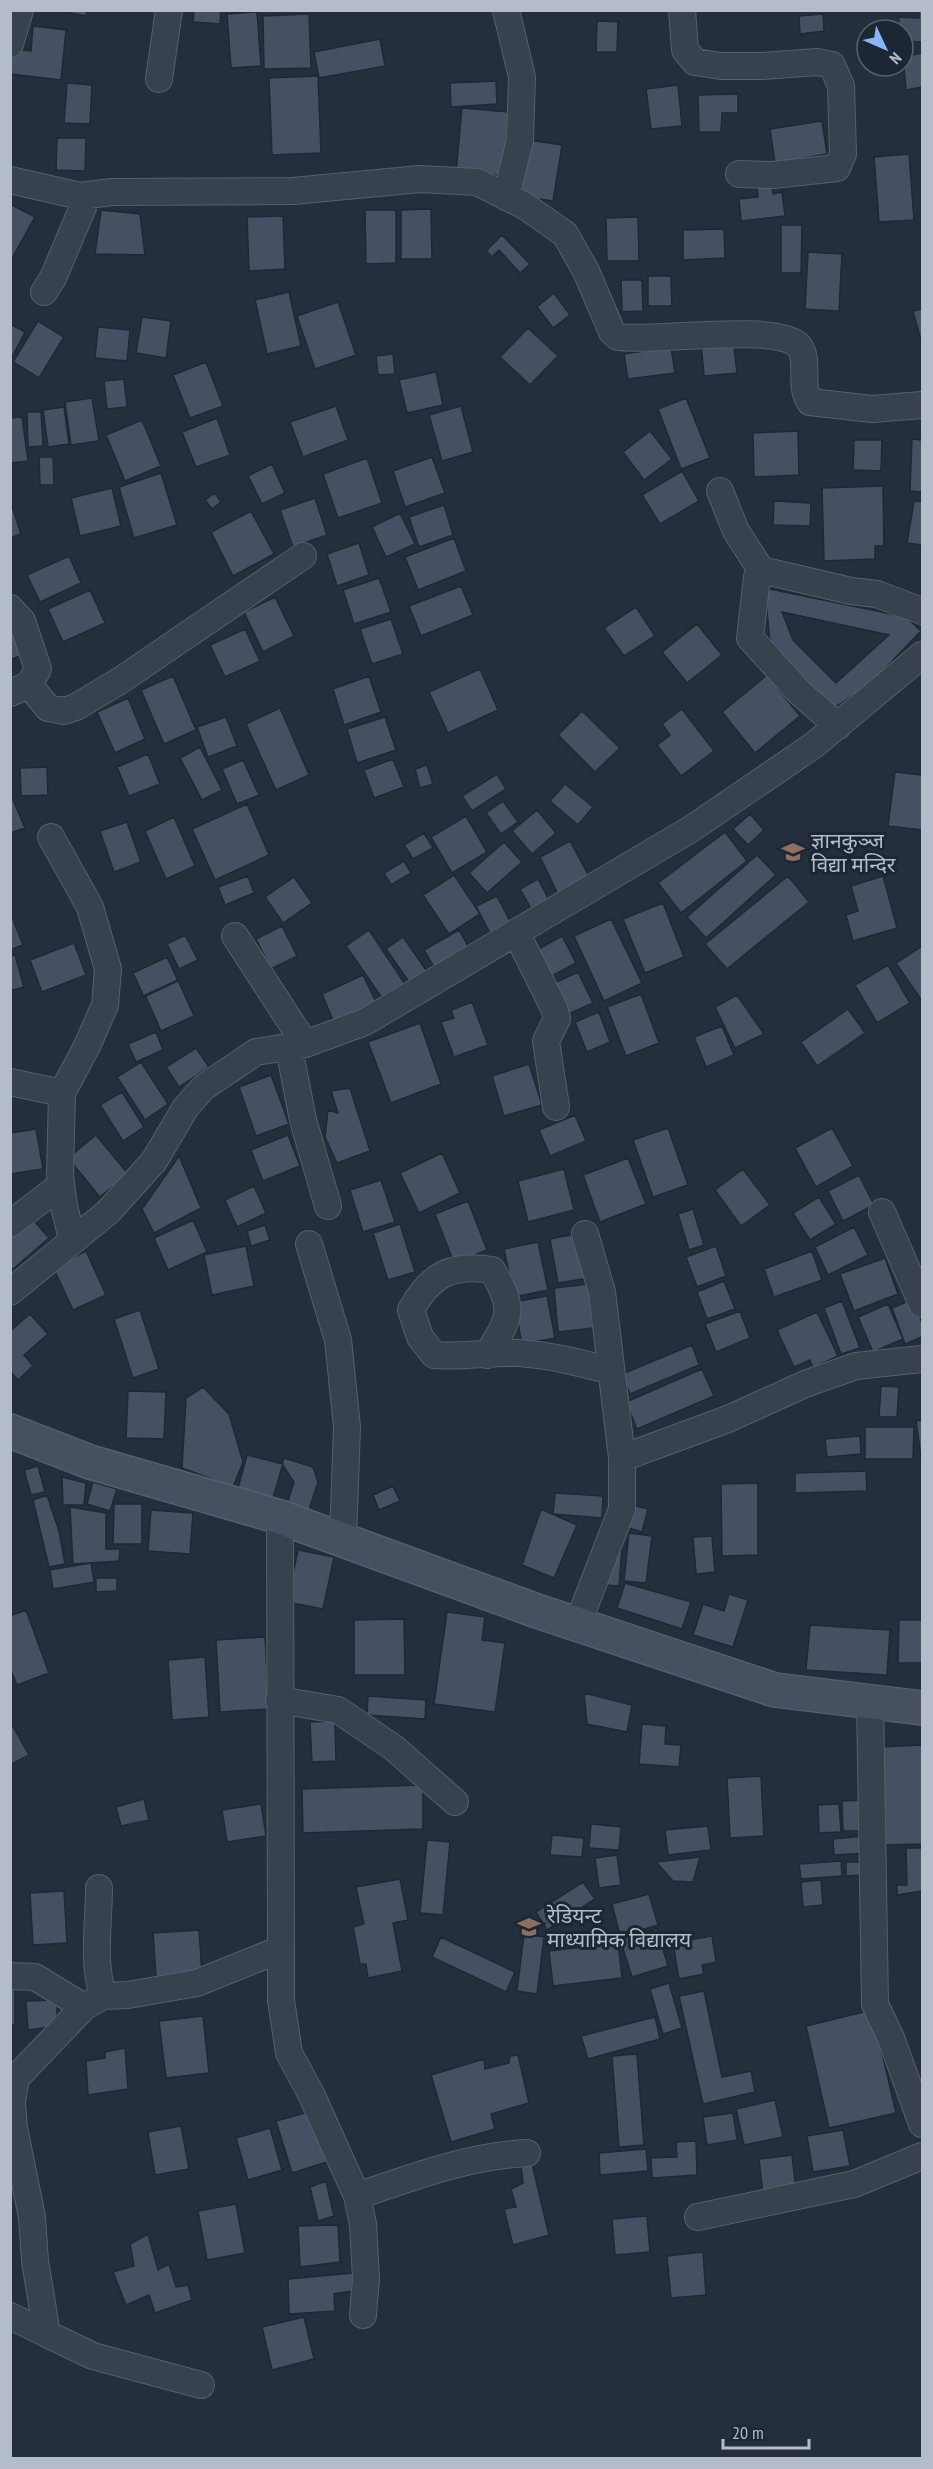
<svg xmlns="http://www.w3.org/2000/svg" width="933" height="2469" viewBox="0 0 933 2469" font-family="'PT Sans Narrow','Noto Sans Devanagari',sans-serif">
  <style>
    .building { fill: #455162; stroke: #1f2835; stroke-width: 1.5; fill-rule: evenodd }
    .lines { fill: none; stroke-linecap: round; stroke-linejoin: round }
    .street-casing { stroke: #565f6c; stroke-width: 28 }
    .secondary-casing { stroke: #565f6c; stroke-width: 36 }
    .street { stroke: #38414e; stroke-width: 26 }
    .secondary { stroke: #465061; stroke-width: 33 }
    .labels { text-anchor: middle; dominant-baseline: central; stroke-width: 6; stroke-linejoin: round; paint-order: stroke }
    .poi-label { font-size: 21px; fill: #b4bcc9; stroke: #1d2633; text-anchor: start }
  </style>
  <rect width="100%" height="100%" fill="#242f3e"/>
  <path class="building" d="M55,10H87L86,16Z
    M194,10H221L220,24L193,22Z
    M919,10H922V42L903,41V30H898L899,17L919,18Z
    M257,12L261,66L231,68L227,14Z
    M309,14L311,68L264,69L263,16Z
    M823,14L824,31L800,34L799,16Z
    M597,21L618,22L617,52H596Z
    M33,26L66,30L61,80L10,74V49L31,51Z
    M380,39L385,66L319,78L314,52Z
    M922,53V87L906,90L903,57Z
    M318,76L321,153L272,155L269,78Z
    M496,81L497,104L451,107L450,83Z
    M67,83L92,85L90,124L64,123Z
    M678,85L682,126L651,129L646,89Z
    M738,94V113H722L721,132H699L698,95Z
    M462,108L509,112L503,176L456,172Z
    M822,121L827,154L775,163L770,129Z
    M57,138H86L85,171L56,170Z
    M528,140L562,145L553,201L519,196Z
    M909,154L914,220L879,222L874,157Z
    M772,184L773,194L782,192L785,216L741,221L739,199L758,197L757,186Z
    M10,204L35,217L10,262Z
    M431,209L432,259H401V210Z
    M101,210L140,214L145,255L95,254Z
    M365,210H396V263L366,264Z
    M283,216L285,269L249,271L247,217Z
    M638,217L639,261H607L606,218Z
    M781,225H802L801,273H781Z
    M724,229L725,258L683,260V230Z
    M502,235L530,264L520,273L499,250L492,257L486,251Z
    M808,252L842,254L839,311L805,309Z
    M648,276H671L672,306H648Z
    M621,280H642L643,311L622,312Z
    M289,292L301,346L267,354L255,300Z
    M554,293L570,315L553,328L537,307Z
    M338,302L356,355L315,369L297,316Z
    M922,309V344L913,311Z
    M142,317L171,321L166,358L136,353Z
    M38,321L64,337L39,378L13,362Z
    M10,324L25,332L12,357L10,356Z
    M98,327L130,330L127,361L95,358Z
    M528,328L558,356L530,385L500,357Z
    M733,339L737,373L704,376L701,342Z
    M671,347L675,373L628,379L624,354Z
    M393,354L395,374L378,375L376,356Z
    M206,362L223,406L190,418L173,375Z
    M436,372L443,405L407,413L399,380Z
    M124,379L127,407L107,409L104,381Z
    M92,398L99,441L71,445L65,402Z
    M686,398L710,458L681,469L658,409Z
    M336,406L348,440L303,457L290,422Z
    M461,406L473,452L442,461L429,415Z
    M64,407L69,444L48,447L43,410Z
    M27,412H41L43,446L28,447Z
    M22,417L28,461L10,463V418Z
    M217,418L230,455L196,467L182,432Z
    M142,420L161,466L125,481L106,435Z
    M650,431L672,459L644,480L623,452Z
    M798,431L799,475L754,477L753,433Z
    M912,439L922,440V492L910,491Z
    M854,440H882L881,471L853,470Z
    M39,457H53L54,485H40Z
    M432,457L445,493L405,507L393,471Z
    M367,458L382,503L338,518L323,474Z
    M272,464L285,493L262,504L248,476Z
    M682,471L699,501L660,524L642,495Z
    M161,473L177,525L134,538L119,487Z
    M883,486L884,546H875V559L824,561L822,488Z
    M112,488L121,526L80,536L71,498Z
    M215,493L221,502L212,509L205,500Z
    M315,498L327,535L293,547L280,510Z
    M10,500L21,534L10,538Z
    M774,501L811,503L810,526L773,525Z
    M914,501L922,502V545L907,543Z
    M444,505L453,535L419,547L409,517Z
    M251,511L274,554L233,576L211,532Z
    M400,513L415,544L386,557L372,527Z
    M454,538L466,571L418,590L405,557Z
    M359,543L369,575L337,586L327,554Z
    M69,556L81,583L40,602L27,575Z
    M379,578L391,612L354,624L343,590Z
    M461,586L473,615L421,636L409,606Z
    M765,588L906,617L921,631L871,683L831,710L770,644ZM782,612L889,635L836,683L793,640Z
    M90,590L105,623L63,642L48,609Z
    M275,597L294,636L263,652L244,612Z
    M636,607L655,636L624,656L604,628Z
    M391,619L403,654L372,664L360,629Z
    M697,624L722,655L687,683L662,652Z
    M10,627L22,655L10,660Z
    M245,629L260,661L225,677L210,645Z
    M480,669L498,710L448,733L429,692Z
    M767,675L800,716L755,753L722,712Z
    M173,676L196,730L164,744L141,690Z
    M369,676L381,712L344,725L333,689Z
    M128,698L145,739L115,753L97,712Z
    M280,708L309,775L276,790L246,724Z
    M682,709L714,751L681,776L657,745L670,735L662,724Z
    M582,711L620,748L595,772L558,735Z
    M226,717L237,746L208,757L197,727Z
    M385,717L396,750L357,763L347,729Z
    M200,747L222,790L202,800L180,758Z
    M148,754L160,784L129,796L117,767Z
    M393,759L404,787L374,798L364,770Z
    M243,760L259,795L237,804L222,769Z
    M427,765L433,784L420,788L415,769Z
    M47,767L48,795L21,796L20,768Z
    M895,772L922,775V830L888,826Z
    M497,774L506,789L472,811L462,796Z
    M565,784L593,807L578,825L550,801Z
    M10,793L25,828L10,833Z
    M503,801L518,822L501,834L486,813Z
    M247,804L269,855L215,880L192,829Z
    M537,810L556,833L532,854L512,831Z
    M750,814L764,830L748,845L733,829Z
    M466,816L487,852L452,873L431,837Z
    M174,817L195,866L166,879L145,831Z
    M127,822L141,862L114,872L100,831Z
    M725,832L747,861L681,913L658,883Z
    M424,833L433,848L413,859L404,845Z
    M570,841L591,880L559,896L540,857Z
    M504,842L522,862L487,893L469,873Z
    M757,855L776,875L706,938L687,917Z
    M404,861L411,873L391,885L384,873Z
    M454,875L480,914L449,934L423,895Z
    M248,876L254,893L225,905L218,887Z
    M788,876L809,902L727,969L705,944Z
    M883,876L897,928L853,941L846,915L858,911L851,886Z
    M294,877L312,903L283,923L265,897Z
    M538,879L550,902L533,912L520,889Z
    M497,896L511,923L490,933L476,906Z
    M663,903L684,957L645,973L623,919Z
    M10,912L23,945L10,950Z
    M611,919L642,983L604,1001L574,936Z
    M282,926L297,956L271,969L256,939Z
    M369,930L409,990L387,1005L346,946Z
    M459,930L470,949L435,969L424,950Z
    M185,935L198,960L179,969L167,944Z
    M562,936L576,963L550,977L537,950Z
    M403,937L431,977L414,989L386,949Z
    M74,943L86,975L42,992L30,960Z
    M922,946V1001L896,963Z
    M15,955L24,987L10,991V956Z
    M167,957L178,981L144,997L133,973Z
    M888,965L910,1003L877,1023L855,985Z
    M578,972L593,1003L564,1016L550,985Z
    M363,975L378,1006L335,1025L322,994Z
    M178,980L194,1016L161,1031L145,995Z
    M641,994L659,1043L626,1056L607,1007Z
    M737,995L764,1034L735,1048L715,1007Z
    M472,1002L488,1045L454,1057L441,1022L454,1018L451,1010Z
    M848,1009L865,1033L817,1066L801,1042Z
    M599,1012L610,1042L587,1052L575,1022Z
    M420,1023L441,1084L391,1103L368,1042Z
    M722,1026L734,1055L706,1067L694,1037Z
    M156,1032L163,1050L136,1062L128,1044Z
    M196,1048L209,1067L179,1087L166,1067Z
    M141,1062L168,1104L145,1120L117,1077Z
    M529,1064L542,1105L504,1116L492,1076Z
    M271,1075L289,1124L256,1136L239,1087Z
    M350,1088L370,1151L337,1163L325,1137L328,1110L338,1113L331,1091Z
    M122,1092L144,1127L123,1141L100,1105Z
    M575,1115L586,1141L550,1156L539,1130Z
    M668,1128L688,1185L653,1197L633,1140Z
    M832,1128L853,1166L816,1187L795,1148Z
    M36,1129L43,1169L10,1174V1133Z
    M96,1135L128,1174L100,1197L68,1158Z
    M288,1135L300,1166L263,1181L251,1150Z
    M442,1153L460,1193L419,1213L400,1173Z
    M179,1156L201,1208L154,1233L142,1209Z
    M628,1158L646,1204L600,1222L583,1175Z
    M564,1169L574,1210L528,1222L518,1181Z
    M743,1169L770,1205L741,1226L715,1190Z
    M859,1175L874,1205L843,1221L828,1191Z
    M381,1180L395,1222L363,1232L350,1190Z
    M254,1186L266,1213L237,1227L225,1200Z
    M819,1197L836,1224L810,1240L793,1213Z
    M468,1201L487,1250L454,1263L435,1214Z
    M693,1209L704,1245L689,1250L678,1214Z
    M29,1215L49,1238L13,1269L10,1266V1231Z
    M193,1220L207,1252L168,1270L154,1238Z
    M400,1224L415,1272L388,1280L373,1233Z
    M265,1225L270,1240L251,1246L247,1231Z
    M854,1227L868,1255L828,1275L815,1247Z
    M581,1233L589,1278L558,1283L550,1239Z
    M538,1242L548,1290L514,1297L504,1249Z
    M246,1246L254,1286L212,1295L204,1255Z
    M716,1246L726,1276L697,1287L686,1257Z
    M86,1251L106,1295L73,1310L53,1267Z
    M812,1251L822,1280L774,1297L764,1269Z
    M885,1258L898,1294L854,1311L840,1274Z
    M724,1281L735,1309L707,1319L697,1292Z
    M589,1284L593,1328L558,1332L554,1288Z
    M547,1296L555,1338L522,1344L514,1302Z
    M913,1299L922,1323V1337L905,1344L892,1308Z
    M842,1301L860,1348L841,1354L824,1308Z
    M888,1304L903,1339L873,1352L858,1317Z
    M140,1310L159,1369L133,1378L114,1319Z
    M740,1311L750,1338L716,1352L705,1324Z
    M817,1312L838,1356L813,1368L810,1360L794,1367L777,1330Z
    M30,1314L48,1334L24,1355L33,1366L18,1380L10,1371V1331Z
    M692,1345L699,1365L630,1394L622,1374Z
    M702,1369L714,1396L637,1429L626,1402Z
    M881,1386L899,1387L897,1417H879Z
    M203,1387L229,1414L243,1462L233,1487L182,1468L186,1398Z
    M128,1391L166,1392L164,1439L126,1438Z
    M922,1420V1464L916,1421Z
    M865,1427H914L913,1459H865Z
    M860,1436L861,1454L827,1457L825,1439Z
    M247,1455L283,1464L273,1498L238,1488Z
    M284,1458L313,1467L318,1482L309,1510L287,1504L294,1482L282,1464Z
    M38,1466L45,1492L31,1495L24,1470Z
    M866,1471L867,1491L795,1493V1473Z
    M62,1477L86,1483L84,1505H63Z
    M93,1482L117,1489L110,1511L87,1504Z
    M758,1483V1555L722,1556L721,1484Z
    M393,1486L400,1501L379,1510L373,1495Z
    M555,1493L603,1496L602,1518L553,1514Z
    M47,1495L59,1531L65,1564L49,1567L33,1500Z
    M114,1504H142V1544H113Z
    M632,1505L648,1509L642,1532L626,1527Z
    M70,1507L106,1513V1549H120L119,1561L73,1564Z
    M541,1509L577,1525L554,1578L522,1565Z
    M151,1510L193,1513L190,1554L148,1551Z
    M629,1533L652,1536L646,1583L624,1581Z
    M712,1536L715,1572L696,1574L693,1537Z
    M610,1546L622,1547L619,1586L607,1585Z
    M298,1550L334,1557L323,1609L287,1602Z
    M91,1563L94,1582L53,1589L50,1570Z
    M96,1578H117V1591L96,1592Z
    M625,1583L691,1602L682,1629L617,1608Z
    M729,1594L748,1600L733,1647L693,1635L703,1604L724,1611Z
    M26,1610L49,1673L17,1685L10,1668V1616Z
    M447,1612L485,1617L482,1640L505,1643L495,1712L434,1704Z
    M404,1619L405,1675H354V1620Z
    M899,1620H922V1663H898Z
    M810,1625L890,1630L887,1675L806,1670Z
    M265,1637L269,1709L220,1712L216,1640Z
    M205,1657L209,1717L172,1720L168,1660Z
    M584,1693L632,1705L627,1732L587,1724Z
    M368,1696L426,1700L425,1719L367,1715Z
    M335,1721L336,1761L312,1762L310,1722Z
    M642,1724L666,1726L665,1744L681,1745L679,1767L639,1764Z
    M12,1725L29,1755L10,1765V1726Z
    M922,1745V1844L884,1845L880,1747Z
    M761,1776L764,1836L730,1838L727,1778Z
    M423,1785V1829L303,1833L302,1789Z
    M144,1799L149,1820L121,1826L116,1807Z
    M865,1800V1831H843L842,1801Z
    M261,1804L266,1836L227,1842L222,1810Z
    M839,1804L841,1832L819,1833L818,1805Z
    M591,1824L621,1827L619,1850L589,1848Z
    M708,1826L711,1850L668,1855L665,1830Z
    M552,1835L584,1838L582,1857L550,1855Z
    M864,1836L865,1853L834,1855L833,1839Z
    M427,1840L450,1842L443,1915L420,1913Z
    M906,1848H922V1891L897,1895V1885H907Z
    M617,1855L621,1885L599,1888L595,1858Z
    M700,1857L693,1882L673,1881L656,1862Z
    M841,1861L842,1876L801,1879L799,1864Z
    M846,1862H862L863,1875L846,1876Z
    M400,1879L408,1920L393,1923L402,1971L368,1978L366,1964H360L353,1927L364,1924L356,1887Z
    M821,1880L823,1905L803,1907L801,1882Z
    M583,1882L595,1899L547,1930L536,1912Z
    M64,1891L67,1943L33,1945L30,1893Z
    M649,1894L658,1925L620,1936L612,1904Z
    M657,1929L668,1966L632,1977L620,1939Z
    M199,1930L202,1974L156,1977L153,1933Z
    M524,1934L544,1937L537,1994L517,1991Z
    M712,1936L716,1962L702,1965L704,1974L679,1979L673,1943Z
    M441,1937L515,1972L506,1992L432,1957Z
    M618,1943L622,1978L553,1986L549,1951Z
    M669,1983L682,2028L663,2034L650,1989Z
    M10,1987H15V2025H10Z
    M704,1991L722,2077L751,2071L755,2092L703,2104L679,1996Z
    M57,2000V2026L28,2030L26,2001Z
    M872,2010L896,2113L829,2128L806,2026Z
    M203,2016L209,2073L166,2078L159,2021Z
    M655,2017L660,2039L588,2059L581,2036Z
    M125,2048L128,2089L88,2095L86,2061L105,2058V2052Z
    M637,2054L644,2145L619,2147L612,2056Z
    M518,2055L529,2103L491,2114L495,2129L451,2142L431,2075L484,2059L485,2069L509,2063L510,2056Z
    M775,2100L783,2137L744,2145L736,2109Z
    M312,2111L327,2162L292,2173L276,2121Z
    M733,2113L737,2140L707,2145L703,2117Z
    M181,2126L189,2169L155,2175L148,2132Z
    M270,2128L282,2170L248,2180L236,2138Z
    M843,2130L850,2166L813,2172L807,2136Z
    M696,2141L697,2175L652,2178L651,2158L677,2157L676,2142Z
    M646,2149L648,2171L600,2175L599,2153Z
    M792,2155L796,2191L763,2195L759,2159Z
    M532,2164L549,2235L513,2245L504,2209L516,2207L511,2189L523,2183L521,2166Z
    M326,2181L334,2216L318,2221L310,2187Z
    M236,2204L245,2253L207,2260L198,2211Z
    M647,2216L650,2252L615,2255L612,2219Z
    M338,2225L340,2262L300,2267L298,2226Z
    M148,2234L158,2270L169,2264L176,2287L188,2285L192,2300L155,2313L149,2295L126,2305L113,2272L134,2266L130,2244Z
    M703,2252L706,2295L671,2298L667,2256Z
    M353,2273L352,2291L334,2294L335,2311L289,2314L288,2279Z
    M304,2317L314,2359L272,2370L262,2327Z"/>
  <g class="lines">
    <g class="street-casing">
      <path id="street" d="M506,10L522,77L520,140L506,197
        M682,10L685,50L695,62L721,66H762L817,62L832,65L841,86L843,154L837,168L773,175L739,174
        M10,44L20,10
        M159,79L169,10
        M10,180L80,196L112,192L293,191L420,179L477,182L525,206L565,234L586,271L612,332L618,337C652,342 776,323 798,345C811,359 798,386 810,402L872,409L922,405
        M44,292L53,278L88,195
        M720,491L736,531L761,570L851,591L877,594L922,611
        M761,570L757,577L750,638L800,693L838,726
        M10,608L22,621L38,669L29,685L10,693
        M29,685L48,708L64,711L76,707L121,680L303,556
        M51,837L90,907L108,969L105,1005L87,1046L62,1093L60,1175L64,1206L72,1239
        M516,932L554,1008L557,1019L546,1041L556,1107
        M235,936L305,1044
        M289,1048L303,1120L328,1206
        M10,1082L62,1093
        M882,1212L922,1304
        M10,1224L61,1185
        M309,1244L338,1340L347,1427L343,1539
        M10,1292L108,1212L154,1161L186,1107L204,1087L256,1052L305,1044L365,1022L691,829L814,745L922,655
        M487,1355C510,1318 516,1310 492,1270C452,1263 430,1275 411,1310L420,1337L434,1355C462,1357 490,1352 518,1353C550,1355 581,1363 611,1371
        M622,1458L728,1419L805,1384L856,1366L922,1359
        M578,1623L622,1509V1458L602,1292L585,1234
        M279,1700L338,1710L394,1748L455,1802
        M870,1700L875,2004L891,2038L922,2124
        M99,1888C99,1925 92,1960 103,1996
        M281,1949V2000L289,2053L312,2096L357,2196L363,2224L366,2278L363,2315
        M10,1976L35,1977L84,2007
        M357,2196C413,2177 468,2156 527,2153
        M698,2217L854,2184L922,2156
        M10,2316L47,2334L35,2261L32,2217L14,2128L12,2102L16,2078L84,2007L103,1996L128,1995L197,1983L281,1949L280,1517
        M47,2334L93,2356L201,2385"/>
    </g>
    <g class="secondary-casing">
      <path id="secondary" d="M10,1431L90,1462L280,1517L537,1611L775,1690L922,1708"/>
    </g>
    <use href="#street" class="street"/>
    <use href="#secondary" class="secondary"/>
  </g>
  <defs>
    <g id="school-bare" transform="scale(1.8)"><path d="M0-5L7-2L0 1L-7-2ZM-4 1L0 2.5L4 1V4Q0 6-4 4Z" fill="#8d6e63" stroke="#1d2633" stroke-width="2.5" paint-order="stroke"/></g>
  </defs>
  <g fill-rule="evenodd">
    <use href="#school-bare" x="793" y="852"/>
    <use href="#school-bare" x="529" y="1927"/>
  </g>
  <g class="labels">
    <g class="poi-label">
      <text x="811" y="840">ज्ञानकुञ्‍ज<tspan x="811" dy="24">विद्या मन्दिर</tspan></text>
      <text x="547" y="1915">रेडियन्ट<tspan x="547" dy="24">माध्यामिक विद्यालय</tspan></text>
    </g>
  </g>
  <rect width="933" height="2469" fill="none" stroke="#b4bcc9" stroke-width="24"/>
  <g transform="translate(885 48) rotate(134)"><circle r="28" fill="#1d2633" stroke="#59626f" stroke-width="1.5"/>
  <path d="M0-4.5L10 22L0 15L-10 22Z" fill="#8ab4f8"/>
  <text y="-9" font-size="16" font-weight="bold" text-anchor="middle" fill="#b4bcc9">N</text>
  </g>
  <path d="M723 2439v9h86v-9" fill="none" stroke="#b4bcc9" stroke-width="3"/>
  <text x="732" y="2439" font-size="18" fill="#b4bcc9" stroke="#1d2633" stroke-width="4.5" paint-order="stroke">20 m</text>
</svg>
